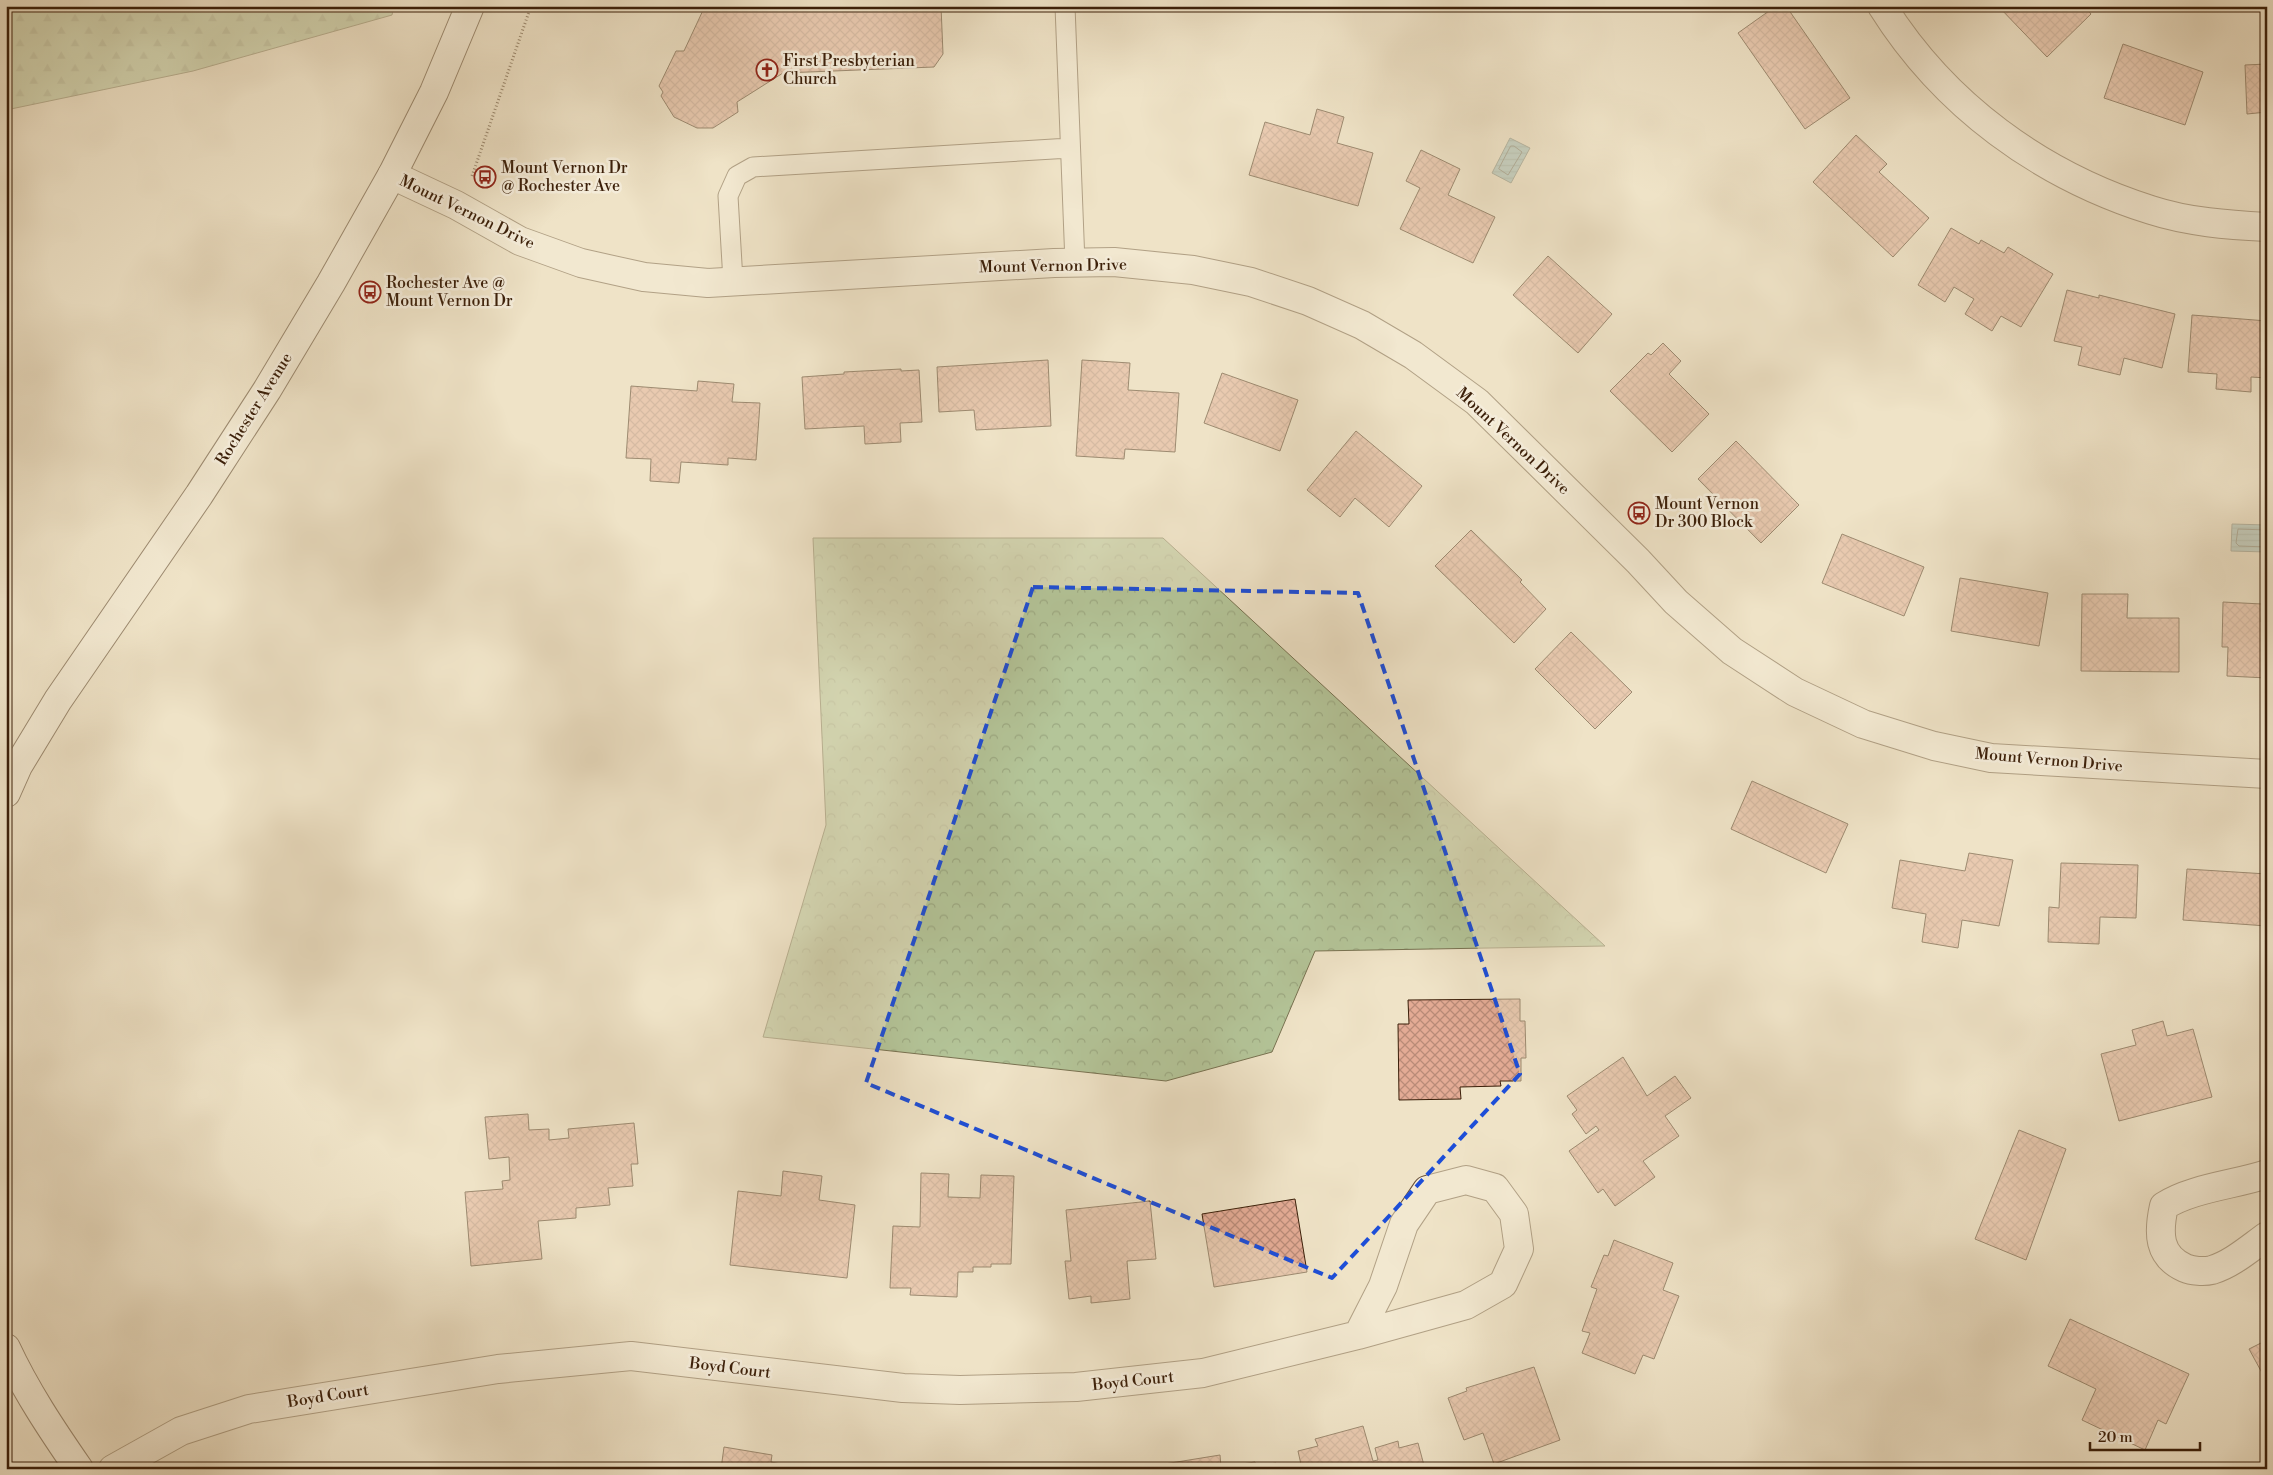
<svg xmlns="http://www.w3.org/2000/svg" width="2273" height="1475" viewBox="0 0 2273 1475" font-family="'Libre Bodoni',serif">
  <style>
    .forest { fill: url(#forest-firs); stroke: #787251 }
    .park { fill: url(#park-crowns); stroke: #787251 }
    .water { fill: url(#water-rules); stroke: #757e74 }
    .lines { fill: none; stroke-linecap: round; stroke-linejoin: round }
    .shore { stroke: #6b6e62; stroke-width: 1 }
    .building { fill: url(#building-cross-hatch); stroke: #3b1f09 }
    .service-casing { stroke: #685038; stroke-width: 21 }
    .minor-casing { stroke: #685038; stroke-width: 30 }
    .secondary-casing { stroke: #3b1f09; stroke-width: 30 }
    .path { stroke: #3b1f09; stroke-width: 3; stroke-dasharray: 1 2.5; stroke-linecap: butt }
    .service { stroke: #f5eddb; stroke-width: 19 }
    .minor { stroke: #f5eddb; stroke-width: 28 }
    .secondary { stroke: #f5eddb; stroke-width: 28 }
    .marked { fill: none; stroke: #1d4ed8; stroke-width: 4; stroke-dasharray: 10 6; stroke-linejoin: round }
    .labels { text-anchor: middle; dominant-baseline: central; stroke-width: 5; stroke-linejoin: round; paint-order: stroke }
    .poi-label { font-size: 16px; fill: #3b1f09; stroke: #f5eddb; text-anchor: start }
    .street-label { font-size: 16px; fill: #3b1f09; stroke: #f5eddb }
  </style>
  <defs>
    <pattern id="forest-firs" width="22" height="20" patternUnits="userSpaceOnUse" patternTransform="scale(1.25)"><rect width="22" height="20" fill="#b4c599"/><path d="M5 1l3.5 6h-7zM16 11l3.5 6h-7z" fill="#9ca982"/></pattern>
    <pattern id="park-crowns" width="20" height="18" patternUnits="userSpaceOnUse" patternTransform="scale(1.25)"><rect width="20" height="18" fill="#b4c599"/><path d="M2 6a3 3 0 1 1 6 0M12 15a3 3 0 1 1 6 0" fill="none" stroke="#9ca982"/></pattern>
    <pattern id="water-rules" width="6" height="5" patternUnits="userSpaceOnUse" patternTransform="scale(1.25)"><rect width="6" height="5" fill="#9bbdbc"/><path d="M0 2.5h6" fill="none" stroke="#86a2a0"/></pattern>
    <pattern id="building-cross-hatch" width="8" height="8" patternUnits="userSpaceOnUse" patternTransform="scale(1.25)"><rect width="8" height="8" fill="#e3ab95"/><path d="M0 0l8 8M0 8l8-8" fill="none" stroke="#b98b78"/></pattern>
  </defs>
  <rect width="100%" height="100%" fill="#efe3c7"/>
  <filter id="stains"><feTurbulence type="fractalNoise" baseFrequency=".004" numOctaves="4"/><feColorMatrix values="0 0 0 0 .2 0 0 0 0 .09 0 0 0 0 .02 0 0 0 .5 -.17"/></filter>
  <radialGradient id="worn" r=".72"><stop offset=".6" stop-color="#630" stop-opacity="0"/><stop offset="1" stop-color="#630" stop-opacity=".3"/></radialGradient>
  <path class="forest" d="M6,6H394L392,15L193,71L6,110Z"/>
  <path class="park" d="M813,538H1163L1605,946L1315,951L1272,1052L1166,1081L763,1037L826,825Z"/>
  <path class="water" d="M1510,138L1530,148L1511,183L1492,173Z
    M2232,524L2267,525V552L2231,551Z"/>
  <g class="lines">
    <path class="shore" d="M1511,146H1514L1522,152L1508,175L1499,169Z
      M2267,530L2238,529L2236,543L2239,546L2267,547"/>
  </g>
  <path class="building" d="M705,6H941L943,54L934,67L783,73L737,102L738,112L713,128H697L674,117L661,96L663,92L659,86L676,51H684Z
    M1776,6H1786L1850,98L1805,129L1738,33Z
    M1998,6H2084L2091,14L2047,57Z
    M2123,44L2203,72L2185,125L2104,98Z
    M2267,64V112L2247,114L2245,65Z
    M1317,109L1344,117L1337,143L1373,153L1358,206L1249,175L1265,122L1310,135Z
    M1856,135L1887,164L1879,172L1929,218L1893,257L1813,182Z
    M1421,150L1460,169L1448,195L1495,217L1473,263L1400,229L1420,188L1406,181Z
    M1951,228L1979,244L1981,240L2004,253L2008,247L2053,274L2021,327L2001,316L1992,331L1965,314L1974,299L1954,287L1945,302L1918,285Z
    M1548,256L1612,314L1578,353L1513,295Z
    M2067,290L2099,298V295L2175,314L2162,368L2124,358L2120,375L2078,365L2082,347L2054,341Z
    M2192,315L2267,321V378L2251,377V392L2216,389L2217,374L2188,372Z
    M1663,343L1681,361L1669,374L1709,414L1672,452L1610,391L1648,353L1651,355Z
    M1048,360L1051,426L976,430L974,410L939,412L937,367Z
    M1082,360L1130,363L1128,390L1179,393L1175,452L1125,449L1124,459L1076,456Z
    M901,369V371L919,370L922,422L900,423L901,442L865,444L864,426L805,429L802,377L844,374V372Z
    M1222,373L1298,400L1280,451L1204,423Z
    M698,381L734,384L732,402L760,403L756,460L728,458V465L681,462L679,483L650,481L651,459L626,458L631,386L697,391Z
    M1356,431L1422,486L1389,527L1355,498L1340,517L1307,490Z
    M1736,441L1799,505L1761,543L1698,479Z
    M1471,530L1522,580L1520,582L1546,609L1514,643L1435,566Z
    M1842,534L1924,567L1904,616L1822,583Z
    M1960,578L2048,593L2039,646L1951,631Z
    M2082,594H2128L2127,618H2179V672L2081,671Z
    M2223,602L2262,604L2261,622L2267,623V678L2227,676L2228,647H2222Z
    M1571,632L1632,692L1595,729L1535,669Z
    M1752,781L1848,824L1826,873L1731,829Z
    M1969,853L2013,860L1999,926L1962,920L1958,948L1922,942L1926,914L1892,908L1900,860L1965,871Z
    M2061,863L2138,865L2136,918L2100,917L2099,944L2048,942L2049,907L2059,908Z
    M2187,869L2267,874V926L2183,920Z
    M1520,999V1021H1525L1526,1058H1521V1081H1500L1501,1086L1460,1087L1461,1099L1399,1100L1398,1024H1409L1408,1000Z
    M2163,1021L2167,1036L2193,1029L2212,1097L2119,1121L2101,1054L2136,1045L2132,1030Z
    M1623,1057L1647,1096L1675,1076L1691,1098L1665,1116L1679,1136L1643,1161L1655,1177L1615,1206L1603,1189L1598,1193L1569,1151L1599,1130L1596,1126L1586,1134L1572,1114L1577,1110L1567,1096Z
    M528,1114L529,1130L549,1129V1140L569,1138L568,1129L634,1123L638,1164H631L633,1186L608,1188L610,1205L576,1208V1218L538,1221L542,1259L471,1266L465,1192L503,1189L502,1181L510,1180L509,1157L489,1159L485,1117Z
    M2019,1130L2066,1149L2026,1260L1975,1239Z
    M783,1171L822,1176L819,1200L855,1205L847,1278L730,1265L738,1191L781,1196Z
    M921,1173L949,1174L948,1197L980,1198L981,1175L1014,1176L1011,1264H991V1267H973V1272H958L957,1297L910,1295L911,1288H890L893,1226L920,1227Z
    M1295,1199L1307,1272L1214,1287L1202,1214Z
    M1150,1201L1156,1259L1127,1261L1130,1299L1091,1303V1296L1069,1299L1065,1261H1071L1066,1210Z
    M1614,1240L1673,1263L1663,1290L1679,1296L1654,1359L1643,1355L1635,1374L1582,1353L1590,1333L1582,1331L1597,1289L1591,1287L1604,1255L1608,1256Z
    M2070,1319L2189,1374L2166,1424L2158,1420L2145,1450L2082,1420L2096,1389L2048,1366Z
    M2267,1340V1382L2249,1349Z
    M1534,1367L1560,1440L1494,1464L1483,1433L1464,1440L1448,1398L1467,1391L1466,1388Z
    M1363,1426L1373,1461L1378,1460L1375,1448L1398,1441L1399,1448L1418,1443L1425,1469H1302L1298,1451L1318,1446L1315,1439Z
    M724,1447L772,1455L771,1462L797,1467V1469H721Z
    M1220,1455L1221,1467L1255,1462L1256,1466L1276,1463L1277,1469H1153L1152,1466Z"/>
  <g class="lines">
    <g class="service-casing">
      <path id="service" d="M1065,6L1075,263
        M733,281L728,196L737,176L753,167L1070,148"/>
    </g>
    <g class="minor-casing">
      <path id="minor" d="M1882,6C1944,105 2040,175 2151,210C2188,222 2228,225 2267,227
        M392,175L456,205L520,241L581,263L644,277L708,283L1054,263L1114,262L1193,270L1251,282L1308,301L1362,325L1413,355L1477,402L1638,561L1676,602L1732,651L1795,692L1863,724L1934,746L1991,758L2267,774
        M2267,1174C2234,1185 2192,1188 2164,1206C2158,1233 2158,1256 2185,1268C2192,1271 2204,1272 2212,1270C2232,1264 2250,1248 2267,1236
        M113,1469L181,1431L249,1409L498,1369L631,1356L903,1388L960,1390L1076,1387L1203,1373L1358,1335L1466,1305L1503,1284L1519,1249L1514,1214L1495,1188L1466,1180L1427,1190L1404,1224L1383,1286L1358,1335"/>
    </g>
    <g class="secondary-casing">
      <path id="secondary" d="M6,793L18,766L58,700L199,495L267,390L331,283L392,175L434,92L470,6
        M6,1348C26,1391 52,1430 79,1469"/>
    </g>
    <path class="path" d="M472,176L531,6"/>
    <use href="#service" class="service"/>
    <use href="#minor" class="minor"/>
    <use href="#secondary" class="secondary"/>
  </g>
  <path d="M0 0H2273V1475H0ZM1033,587L1358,593L1520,1074L1332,1278L866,1083Z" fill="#efe3c7" fill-opacity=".55" fill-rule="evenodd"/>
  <path class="marked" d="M1033,587L1358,593L1520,1074L1332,1278L866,1083Z"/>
  <defs>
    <g id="church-ring" transform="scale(1.125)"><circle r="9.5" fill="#f5eddb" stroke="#8f2418" stroke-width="1.5"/><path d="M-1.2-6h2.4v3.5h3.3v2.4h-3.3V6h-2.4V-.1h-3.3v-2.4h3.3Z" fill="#8f2418"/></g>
    <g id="bus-ring" transform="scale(1.125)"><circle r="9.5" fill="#f5eddb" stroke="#8f2418" stroke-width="1.5"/><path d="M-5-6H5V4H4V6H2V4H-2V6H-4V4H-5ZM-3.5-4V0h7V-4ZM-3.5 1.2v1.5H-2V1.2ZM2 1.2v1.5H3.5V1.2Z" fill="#8f2418"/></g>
  </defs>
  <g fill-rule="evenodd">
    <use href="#church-ring" x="767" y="70"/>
    <use href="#bus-ring" x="485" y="177"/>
    <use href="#bus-ring" x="370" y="292"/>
    <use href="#bus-ring" x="1639" y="513"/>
  </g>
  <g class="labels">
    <g class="poi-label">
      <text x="783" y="61">First Presbyterian<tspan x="783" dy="18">Church</tspan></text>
      <text x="501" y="168">Mount Vernon Dr<tspan x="501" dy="18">@ Rochester Ave</tspan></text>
      <text x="386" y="283">Rochester Ave @<tspan x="386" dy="18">Mount Vernon Dr</tspan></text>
      <text x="1655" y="504">Mount Vernon<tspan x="1655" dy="18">Dr 300 Block</tspan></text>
    </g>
    <g class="street-label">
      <text transform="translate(467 212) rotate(26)">Mount Vernon Drive</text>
      <text transform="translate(1053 266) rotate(-1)">Mount Vernon Drive</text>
      <text transform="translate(254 409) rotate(-58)">Rochester Avenue</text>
      <text transform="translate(1513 441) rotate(43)">Mount Vernon Drive</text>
      <text transform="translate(2049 760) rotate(5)">Mount Vernon Drive</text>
      <text transform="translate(730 1368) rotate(7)">Boyd Court</text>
      <text transform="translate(1133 1381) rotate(-6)">Boyd Court</text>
      <text transform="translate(328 1396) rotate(-9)">Boyd Court</text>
    </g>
  </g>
  <rect width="2273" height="1475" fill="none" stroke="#efe3c7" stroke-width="25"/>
  <rect x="8" y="8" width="2258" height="1460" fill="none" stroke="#3b1f09" stroke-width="2.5"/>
  <rect x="12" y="12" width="2248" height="1450" fill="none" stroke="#3b1f09"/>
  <path d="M2090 1442v8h110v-8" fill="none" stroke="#3b1f09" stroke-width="2.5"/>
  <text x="2098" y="1442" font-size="15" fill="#3b1f09" stroke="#f5eddb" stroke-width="4" paint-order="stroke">20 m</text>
  <rect width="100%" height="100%" filter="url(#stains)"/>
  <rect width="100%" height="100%" fill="url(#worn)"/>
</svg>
